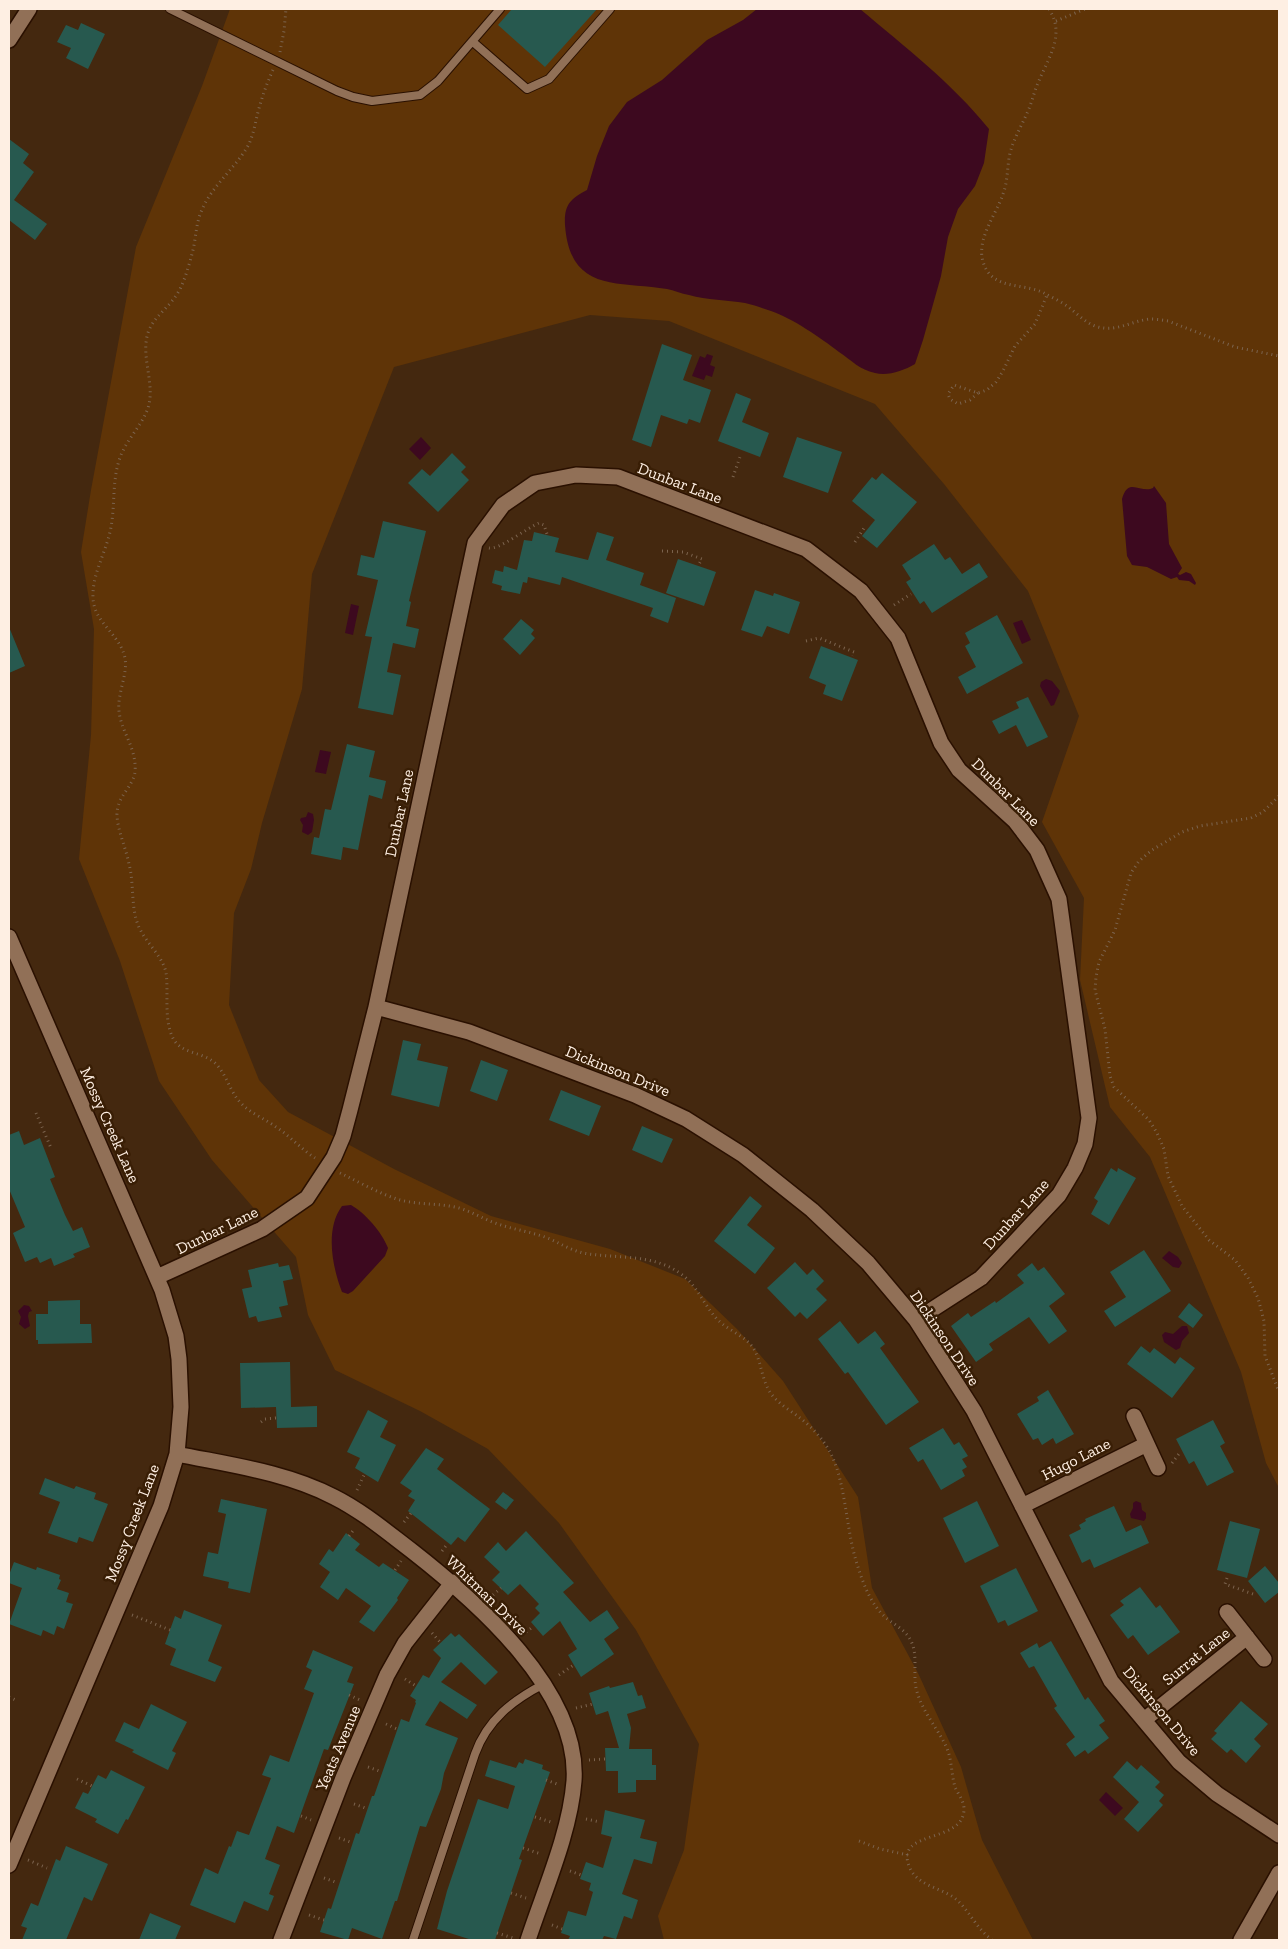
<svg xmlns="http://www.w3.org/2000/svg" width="1288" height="1949" viewBox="0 0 1288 1949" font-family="'Zilla Slab',serif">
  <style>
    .green { fill: #5f3407 }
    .water { fill: #3d091f }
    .building { fill: #27594f }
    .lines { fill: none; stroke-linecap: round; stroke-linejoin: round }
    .lane-casing { stroke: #2a1000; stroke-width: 10 }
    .street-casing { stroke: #2a1000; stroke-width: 18 }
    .secondary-casing { stroke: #2a1000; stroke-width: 18 }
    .path { stroke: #7c644f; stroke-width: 3; stroke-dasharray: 1 4; stroke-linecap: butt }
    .lane { stroke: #917057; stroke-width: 8 }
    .street { stroke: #917057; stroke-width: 15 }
    .secondary { stroke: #917057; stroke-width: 15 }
    .labels { text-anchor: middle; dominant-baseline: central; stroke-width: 5; stroke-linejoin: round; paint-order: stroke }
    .street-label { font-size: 16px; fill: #feefe3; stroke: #391e05 }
  </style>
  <rect width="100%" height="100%" fill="#44280f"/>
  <path class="green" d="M230,9H1279V1488L1266,1463L1241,1372L1150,1157L1110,1107L1080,980L1084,898L1042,822L1079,716L1028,591L944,484L875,404L669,321L590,315L394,367L312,574L302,689L262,823L251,869L234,913L229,1005L259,1080L288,1112L394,1169L491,1216L610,1249L685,1279L738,1330L783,1381L858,1497L872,1588L918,1673L961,1767L982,1840L1033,1940H664L658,1916L684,1850L699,1744L636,1630L559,1523L488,1449L420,1411L335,1370L308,1315L296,1257L212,1160L159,1081L120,961L79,859L91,735L94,629L81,552L91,490L136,247L202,86Z"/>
  <path class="water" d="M757,9H860C905,47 952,83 989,129L984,163L975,186L958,209L948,237L941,276L923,340L915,364C903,371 888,376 875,373C860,370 851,360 839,352C821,338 792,318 771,311C762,308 754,305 745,303C727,300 707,300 689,295C681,294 674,290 667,289C618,281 570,293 565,225C564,205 570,199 587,190L597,156L609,126L627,102L662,80L707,40L743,20Z
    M707,354L713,356L710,365L715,367L712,377L706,375L704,380L692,376L700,356L705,358Z
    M421,437L431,448L420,460L409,449Z
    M1154,486L1166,503L1169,544L1182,568L1178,574L1180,575L1186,572L1191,574L1196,583L1195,585L1189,581L1179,580L1177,577L1171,579L1147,567L1132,565L1127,556L1122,499C1128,476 1141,494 1153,488Z
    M351,604L359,606L353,635L345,633Z
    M1022,620L1031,640L1022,644L1013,623Z
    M1046,679L1052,681L1060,691L1054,705L1051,706L1040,686L1041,682Z
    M320,750L331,752L326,774L315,772Z
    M308,812L313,814L314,820L312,832L308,835L302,832L303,825L300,820L301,818L306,817Z
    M351,1205C365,1213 382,1232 388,1248L385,1256L353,1291L348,1294L342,1292C332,1266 325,1229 342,1206Z
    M1169,1251L1178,1257L1182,1263L1179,1268L1173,1267L1162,1258Z
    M24,1305L29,1306L32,1311L29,1312L28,1316L30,1326L25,1329L19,1324L21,1317L18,1311Z
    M1182,1326H1187L1189,1333L1182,1341L1180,1348L1176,1350L1164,1342L1162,1335L1165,1332L1173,1334Z
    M1136,1501L1141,1503L1142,1510L1146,1513V1518L1144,1521L1131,1518L1130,1514L1133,1508V1503Z
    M1106,1792L1123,1808L1115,1816L1099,1800Z"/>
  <path class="building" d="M512,9H597L545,67L498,25Z
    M81,23L105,34L88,69L66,58L71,48L57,42L66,25L78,30Z
    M9,139L29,154L23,163L34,172L14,200L47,224L35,240L9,220Z
    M662,344L692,355L683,380L711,390L700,423L689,419L687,424L661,415L651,447L632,440Z
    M736,393L751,399L742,422L769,433L760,457L718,441Z
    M797,437L842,452L828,493L783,477Z
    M452,453L466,467L461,472L469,480L438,512L408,483L422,469L430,476Z
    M882,473L917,502L877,548L862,536L875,520L852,501L872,477L876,480Z
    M383,521L426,531L409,601L411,602L406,626L419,629L415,648L393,643L387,672L401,675L393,715L358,708L372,637L365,636L378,580L357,575L361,555L374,558Z
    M534,532L559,538L555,552L588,560L597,532L614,537L606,560L644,573L640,585L676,598L668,623L650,616L653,608L562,577L560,585L528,577L527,583L523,582L520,594L501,590L502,586L492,583L495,570L503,572L504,566L517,570L524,540L532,541Z
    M934,544L945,560L950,557L962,574L979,563L988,577L932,613L924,601L920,604L906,582L911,579L902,565Z
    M678,559L716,572L704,606L666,593Z
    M755,590L773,596L774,593L800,602L789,634L767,626L762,637L741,630Z
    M997,615L1023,663L967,694L958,677L976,667L965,646L970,643L965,633Z
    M521,619L534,630L531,634L535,638L520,655L503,639Z
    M9,627L25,666L9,673Z
    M821,646L858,660L842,701L823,694L826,685L809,678Z
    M1028,697L1048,737L1027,747L1016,725L999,734L992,721L1019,708L1016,702Z
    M347,744L375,751L369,777L386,781L382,799L369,795L358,850L343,847L341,860L311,854L314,837L319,838L325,809L331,810Z
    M403,1040L421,1044L417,1060L448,1067L439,1107L391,1095Z
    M481,1060L508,1070L497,1101L470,1091Z
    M561,1090L601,1106L589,1136L549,1120Z
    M642,1126L673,1139L662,1163L632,1150Z
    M19,1131L24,1145L40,1138L55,1177L50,1179L65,1215L73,1231L82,1227L90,1247L73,1254L75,1257L54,1266L51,1258L40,1263L37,1257L25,1262L13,1233L25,1227L9,1189V1135Z
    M1111,1168L1117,1172L1118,1168L1136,1178L1109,1225L1091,1214L1098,1201L1094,1198Z
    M750,1196L762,1206L747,1225L775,1248L755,1274L714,1241Z
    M1144,1250L1171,1291L1115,1327L1104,1311L1126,1297L1110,1272Z
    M795,1262L807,1275L813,1269L824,1281L816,1289L827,1300L807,1319L800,1312L795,1317L767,1288Z
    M278,1263L279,1267L289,1265L293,1279L283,1281L288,1305L279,1307L282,1317L258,1322L256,1316L249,1318L242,1289L252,1287L248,1270Z
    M1032,1263L1038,1271L1044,1267L1065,1294L1049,1306L1067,1331L1049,1344L1029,1317L989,1344L993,1350L976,1362L951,1326L968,1313L971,1317L995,1301L996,1303L1024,1283L1017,1275Z
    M80,1300V1324H91L92,1343L38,1344V1340H36V1314H48V1301Z
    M1189,1303L1203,1315L1193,1328L1178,1317Z
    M840,1321L858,1344L875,1331L885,1344L880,1348L919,1402L886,1425L848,1372L845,1374L818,1339Z
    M1141,1346L1150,1353L1154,1348L1175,1364L1180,1357L1195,1368L1172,1398L1127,1364Z
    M290,1362L291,1407L317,1406V1427L277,1428L276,1407L241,1408L240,1363Z
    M1048,1390L1074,1434L1056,1444L1053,1438L1042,1445L1038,1438L1033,1440L1017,1414L1039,1401L1037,1397Z
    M368,1410L388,1421L380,1437L396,1445L378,1482L355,1468L360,1458L347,1452Z
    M1213,1420L1225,1443L1220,1446L1234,1472L1207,1486L1194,1461L1189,1464L1176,1439Z
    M943,1428L954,1445L959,1442L968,1456L962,1459L967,1467L962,1470L965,1476L941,1490L923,1459L918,1462L909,1448Z
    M426,1448L444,1459L437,1469L490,1509L465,1542L458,1537L451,1545L408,1511L415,1500L408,1496L412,1491L400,1483Z
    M45,1478L74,1489L76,1486L96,1493L94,1499L108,1504L93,1542L79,1537L77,1543L48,1533L60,1502L39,1494Z
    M503,1492L514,1500L506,1510L495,1502Z
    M221,1499L267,1509L250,1593L228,1588L229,1582L203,1576L208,1552L218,1554L226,1514L218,1512Z
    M977,1501L999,1546L965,1563L943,1518Z
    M1114,1506L1126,1532L1141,1525L1149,1543L1094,1568L1090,1559L1082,1563L1069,1535L1081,1529L1079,1525L1086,1521L1085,1519Z
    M1230,1521L1260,1529L1247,1578L1217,1570Z
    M526,1531L574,1583L563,1592L590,1622L607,1610L619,1628L604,1639L614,1654L581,1677L568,1655L577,1649L560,1621L543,1636L531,1622L540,1613L535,1608L539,1604L520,1584L508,1595L492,1580L500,1572L484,1557L498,1542L506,1551Z
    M346,1533L360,1544L355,1550L379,1567L383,1563L409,1580L397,1598L398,1600L374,1632L359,1622L371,1606L346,1588L338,1600L320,1587L330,1572L319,1564L329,1549L333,1552Z
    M14,1562L36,1570L37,1567L60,1575L59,1579L61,1580L57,1589L69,1593L66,1602L73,1604L64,1629L57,1626L54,1635L43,1630L41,1636L9,1624L22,1588L9,1583V1575Z
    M1265,1566L1279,1583V1592L1265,1603L1248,1581Z
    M1016,1568L1038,1611L1008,1626L1005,1620L998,1623L980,1586Z
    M1140,1587L1156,1608L1160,1605L1180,1632L1148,1655L1133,1635L1128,1639L1110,1615L1124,1605L1120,1601Z
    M184,1610L222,1625L208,1661L222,1667L215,1682L170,1665L176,1649L165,1644L175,1616L181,1619Z
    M451,1633L455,1637L459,1634L498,1672L485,1685L461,1662L441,1682L477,1705L467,1719L440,1701L425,1725L458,1738L444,1773L441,1789L426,1827L420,1826L397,1901H395L382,1939L352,1928L348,1940L320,1932L328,1908L331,1909L356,1833L359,1834L372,1796H374L401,1719L409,1722L416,1703L415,1702L416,1700L410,1696L423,1675L429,1678L441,1658L433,1650Z
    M1051,1641L1085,1700L1088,1697L1105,1721L1099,1725L1109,1738L1088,1754L1085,1750L1075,1757L1066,1744L1075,1737L1054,1708L1057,1706L1034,1666L1029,1668L1020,1653L1037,1643L1039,1648Z
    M313,1650L353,1667L347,1682L354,1684L328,1750L324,1749L294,1833L277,1826L265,1859L280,1865L269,1894L274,1896L268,1911L244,1901L235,1923L190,1905L205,1868L218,1874L229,1846L231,1847L237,1831L249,1835L271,1778L262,1775L270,1755L289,1762L314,1693L304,1689L312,1670L306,1667Z
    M633,1682L638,1696L642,1695L646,1708L627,1714L631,1728L629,1749H652V1765H656V1780H636V1792L618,1793V1771H606L605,1748H619L608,1711L596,1715L589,1693L609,1686L610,1688Z
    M1241,1701L1268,1724L1254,1739L1261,1746L1246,1763L1231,1749L1227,1753L1211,1739L1217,1733L1214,1731Z
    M151,1704L187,1722L172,1751L176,1753L168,1770L132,1752L134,1750L115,1741L124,1722L139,1729Z
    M525,1759L543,1765L542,1769L550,1772L519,1859L522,1860L495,1940H472L437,1929L447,1891L478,1799L508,1809L515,1786L485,1776L490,1760L516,1768L519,1762L523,1764Z
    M1127,1761L1137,1770L1141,1765L1160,1782L1155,1787L1164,1795L1159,1801L1163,1805L1138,1832L1124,1819L1139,1802L1113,1777Z
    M111,1770L145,1787L128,1820L126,1819L118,1834L95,1822L97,1819L75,1808L83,1792L88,1794L98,1775L106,1779Z
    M605,1810L645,1820L640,1838L657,1842L652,1864L634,1859L622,1894L638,1900L632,1919L624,1916L616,1939L604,1936L602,1940H568L570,1936L561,1933L568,1911L586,1916L593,1892L589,1890L591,1883L580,1879L586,1862L603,1868L612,1837L601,1834Z
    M66,1846L108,1864L92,1901L84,1897L66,1940H22L27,1928L21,1926L31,1903L38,1906L56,1859L60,1861Z
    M150,1913L181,1926L175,1940H139Z"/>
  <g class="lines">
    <g class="lane-casing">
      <path id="lane" d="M170,9L337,91L353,97L372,101L420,95L438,81L500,9
        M473,42L527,89L549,79L610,9
        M413,1940L475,1754C487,1720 513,1700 544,1684"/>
    </g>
    <g class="street-casing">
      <path id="street" d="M9,40L29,9
        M9,937L162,1290L176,1336L179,1359L181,1407L177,1454L161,1506L9,1865
        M376,1007L469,1032L635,1095L686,1119L743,1155L812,1210L868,1263L916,1320L974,1411L1111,1681L1179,1762L1217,1794L1279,1835
        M157,1277L262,1229L307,1198L334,1157L343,1136L350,1110L376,1007L475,543L503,505L535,483L576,475L618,477L806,549L861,591L898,638L941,743L959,770L1015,821L1037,850L1059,899L1089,1118L1085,1144L1075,1168L1059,1195L981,1278L916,1320
        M1134,1416L1158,1468
        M177,1454C230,1465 286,1472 334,1497C362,1511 387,1532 412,1551C476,1601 580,1691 574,1781C570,1833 544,1891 528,1940
        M1022,1506L1147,1444
        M1227,1612L1264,1659
        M1144,1720L1247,1637
        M281,1940L343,1778L387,1675L405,1643L453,1582"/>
    </g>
    <g class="secondary-casing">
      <path id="secondary" d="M1241,1940L1279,1873"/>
    </g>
    <path class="path" d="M1049,9C1066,35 1048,58 1038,83C1034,92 1032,102 1028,111C1022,125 1014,138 1010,153C1007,167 1008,181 1003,194C995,218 970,246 988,272C1000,289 1027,284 1044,293C1051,297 1060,301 1067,306C1077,313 1086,324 1098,327C1117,332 1131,321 1150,319C1156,319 1162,320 1168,321L1235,347L1279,356
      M1056,21L1085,9
      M280,52L284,31L286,9
      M273,70C266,85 261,100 257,116C255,125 253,135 249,144C236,168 211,186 201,212C196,224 196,237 193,250C190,262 186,276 181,287C172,306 156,314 149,330C139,355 156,383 148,408C142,425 128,438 121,455C111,480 116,506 110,532C105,554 92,575 93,598C94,623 120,634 125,658C128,674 117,694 119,711C121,732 137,748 135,772C133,787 116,797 117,816C118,832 126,848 129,864C134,883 131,904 137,922C143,941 161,953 166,972C169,994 163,1021 174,1040C182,1053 199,1052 211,1060C225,1069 228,1088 239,1101C249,1113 264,1118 276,1127C290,1136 301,1149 315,1158
      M978,393L970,400L958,404L950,399L948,394L954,385L978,393L987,390L996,382L1003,371L1015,346L1035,324L1047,295
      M733,477L741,454
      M855,542L864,528
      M489,548C499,550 527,528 539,523L544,525L547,534
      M662,551L683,552L702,559L699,564
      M894,605L911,594
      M806,641L819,638L854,652L853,656
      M1279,796L1263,812L1251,818L1200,826L1182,832L1152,850L1139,861L1131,873L1115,930L1099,962L1096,977L1095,990L1105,1029L1110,1076L1114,1087L1149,1120L1157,1133L1164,1149L1168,1176L1182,1206L1209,1240L1235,1260L1248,1278L1258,1298L1264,1321L1265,1356L1279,1392
      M36,1113L51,1148
      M340,1173C359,1182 380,1194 400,1200C419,1205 440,1203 459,1208C473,1212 485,1220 498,1224C515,1230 533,1232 550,1239C561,1244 571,1250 583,1253C615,1259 653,1253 681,1274C698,1286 704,1306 718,1320C730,1332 747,1336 755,1351C762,1365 762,1382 772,1395C779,1404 791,1411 800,1418C812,1427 824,1440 831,1454C846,1484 846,1530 857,1564C863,1583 870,1603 885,1617C893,1624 906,1630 911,1641C918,1655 913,1672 916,1688C921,1710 936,1726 946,1746C952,1759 951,1773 955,1787C958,1794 964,1801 964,1809C964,1844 895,1829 909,1866C917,1887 942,1887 957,1900C970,1912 977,1929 992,1940
      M261,1422L265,1419L276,1418
      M1172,1463L1181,1451
      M357,1490L365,1473
      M404,1522L411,1513
      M349,1536L355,1528
      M442,1551L448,1543
      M395,1570L401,1561
      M1227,1578L1225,1584L1253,1594
      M493,1595L501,1588
      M132,1615L170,1630
      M526,1632L534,1626
      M432,1633L441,1643
      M559,1675L575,1664
      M405,1679L416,1686
      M349,1695L360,1700
      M9,1697L18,1701
      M576,1708L593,1704
      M386,1724L397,1729
      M589,1760L605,1759
      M368,1767L382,1772
      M77,1779L92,1786
      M546,1780L557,1784
      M354,1804L368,1809
      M301,1816L311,1820
      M535,1817L551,1822
      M586,1819L600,1822
      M339,1838L353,1843
      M859,1841L880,1849L908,1855
      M523,1848L541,1854
      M28,1860L47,1868
      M570,1871L581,1875
      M324,1878L338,1883
      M511,1893L526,1898
      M309,1915L324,1920
      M552,1925L562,1929
      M497,1933L513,1938"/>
    <use href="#lane" class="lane"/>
    <use href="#street" class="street"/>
    <use href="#secondary" class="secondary"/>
  </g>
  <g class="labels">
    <g class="street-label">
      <text transform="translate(680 483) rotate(21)">Dunbar Lane</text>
      <text transform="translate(1006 792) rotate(45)">Dunbar Lane</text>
      <text transform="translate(399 813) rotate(-78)">Dunbar Lane</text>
      <text transform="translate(618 1071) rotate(22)">Dickinson Drive</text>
      <text transform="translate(110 1125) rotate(66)">Mossy Creek Lane</text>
      <text transform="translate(1016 1214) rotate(-48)">Dunbar Lane</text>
      <text transform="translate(217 1230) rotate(-26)">Dunbar Lane</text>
      <text transform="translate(945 1338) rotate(56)">Dickinson Drive</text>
      <text transform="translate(1076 1459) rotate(-27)">Hugo Lane</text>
      <text transform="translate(132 1523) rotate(-69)">Mossy Creek Lane</text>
      <text transform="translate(487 1595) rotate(44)">Whitman Drive</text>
      <text transform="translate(1196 1656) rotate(-39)">Surrat Lane</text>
      <text transform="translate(1162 1711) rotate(50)">Dickinson Drive</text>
      <text transform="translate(338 1748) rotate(-67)">Yeats Avenue</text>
    </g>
  </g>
  <rect width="1288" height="1949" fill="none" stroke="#feefe3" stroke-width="20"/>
</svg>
